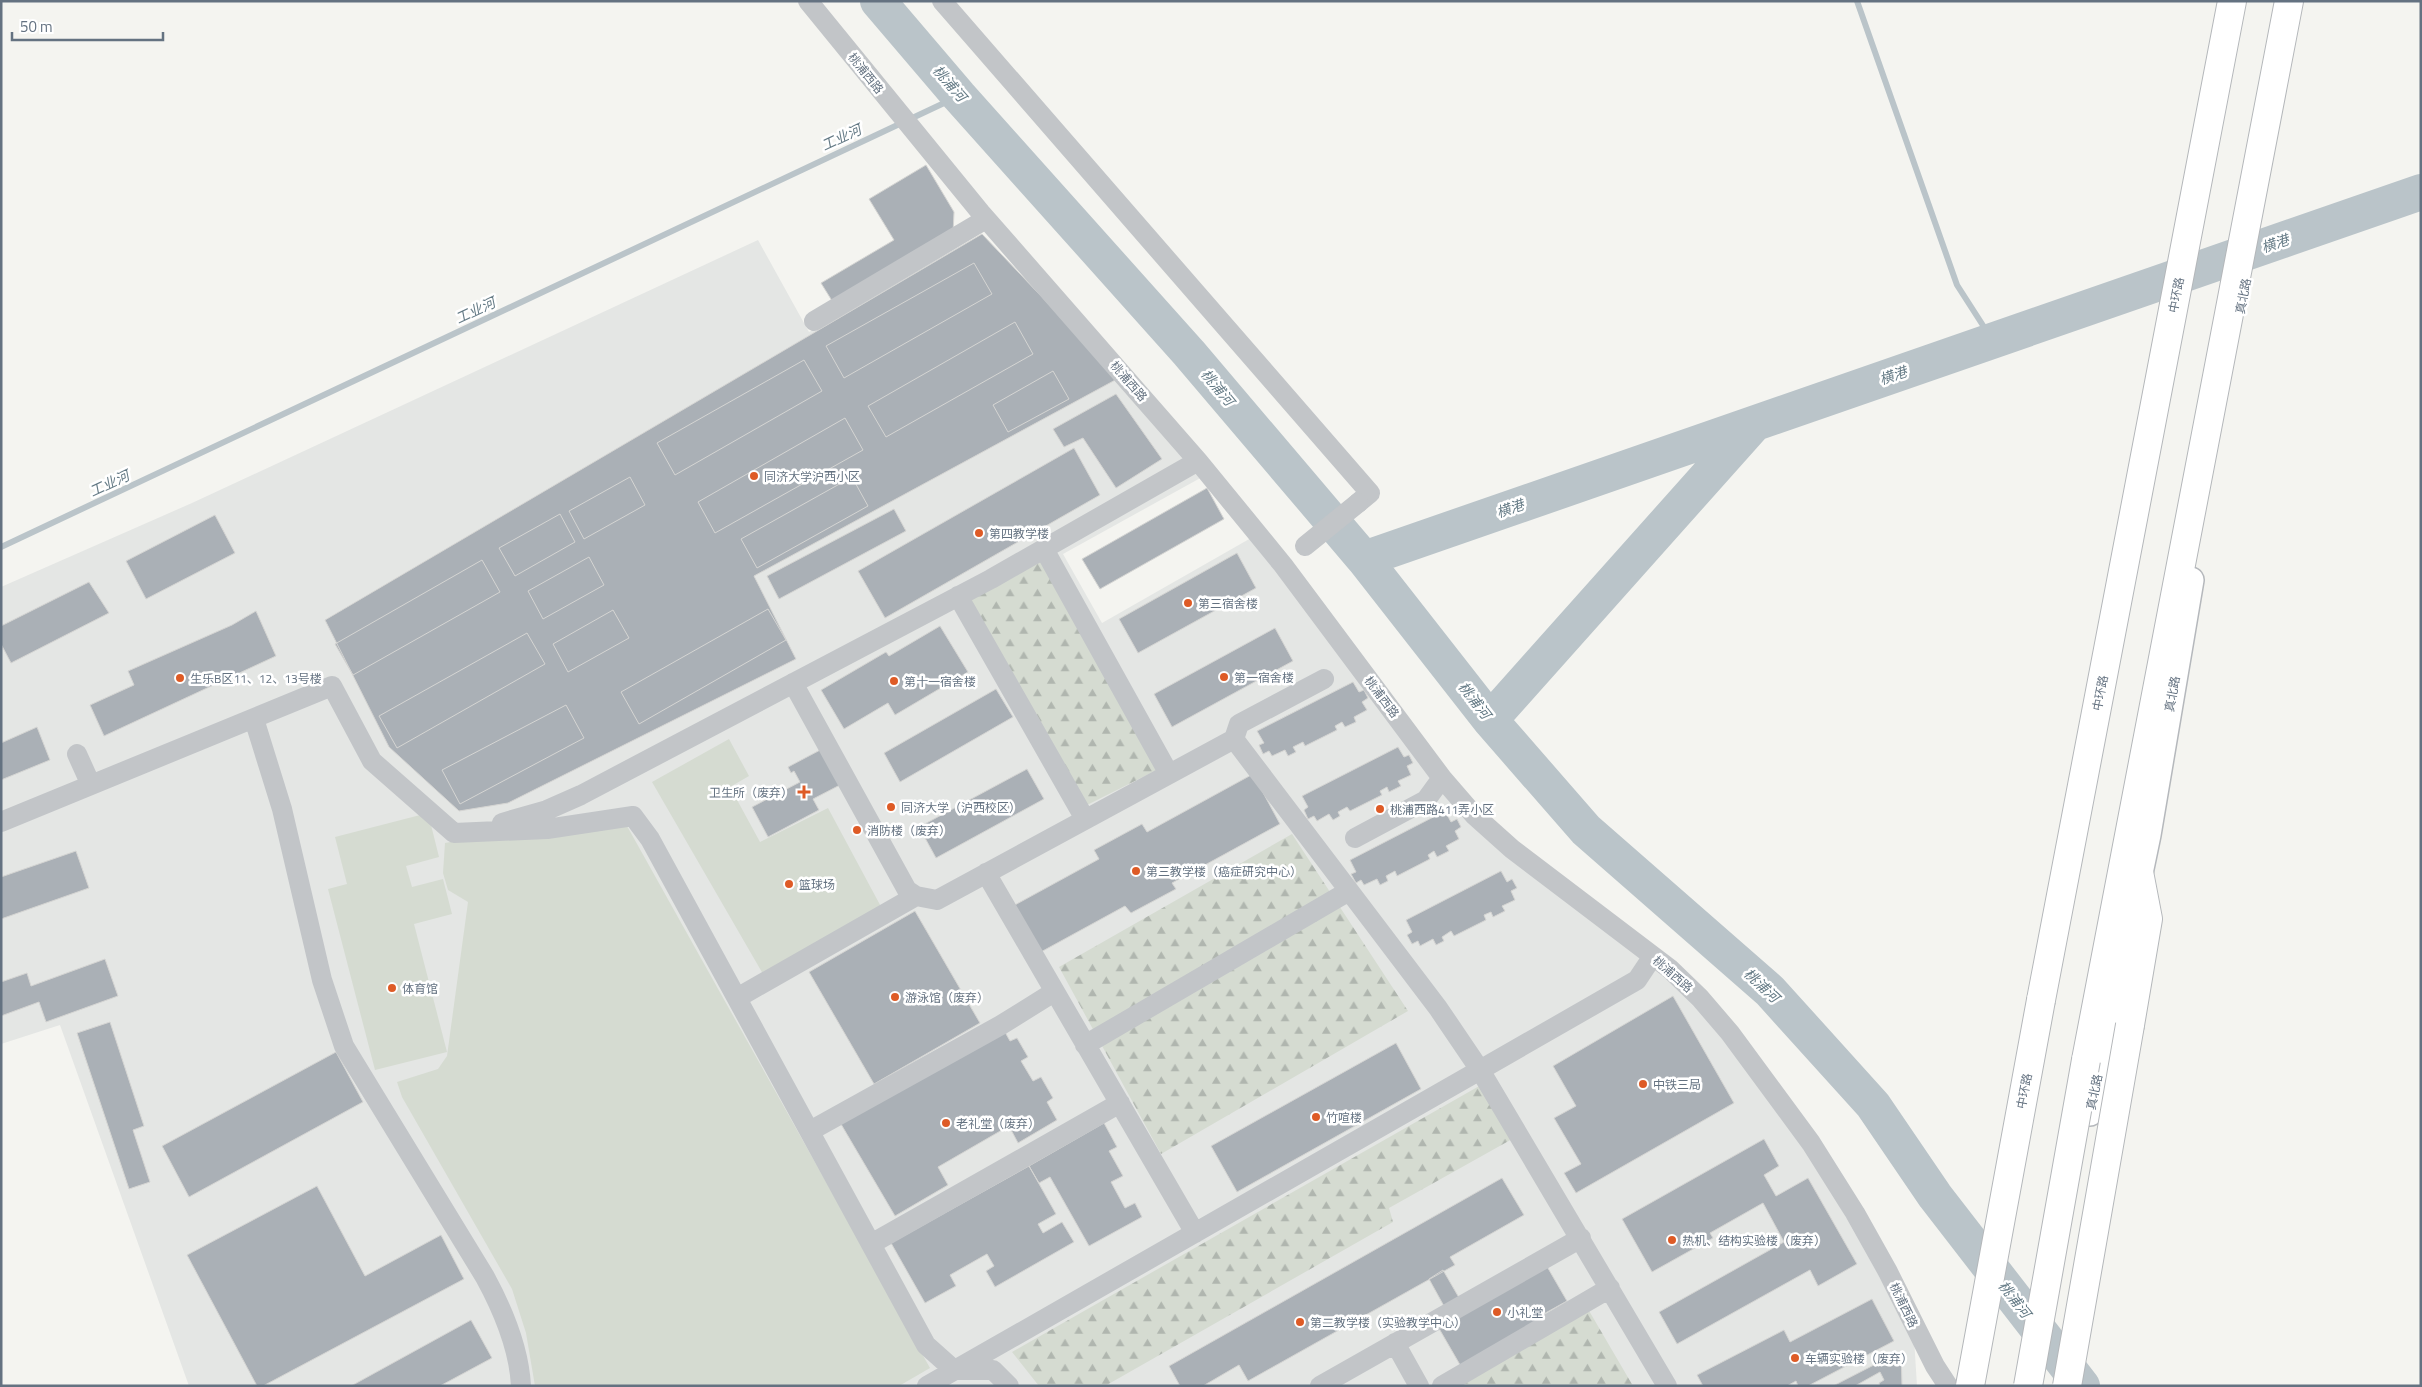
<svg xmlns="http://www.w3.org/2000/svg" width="2422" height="1387" viewBox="0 0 2422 1387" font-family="'Titillium Web','Noto Sans SC',sans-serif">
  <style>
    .built { fill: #e4e6e4 }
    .green { fill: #d5dbd1 }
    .forest { fill: url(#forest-firs) }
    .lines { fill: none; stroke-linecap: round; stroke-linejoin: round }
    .stream { stroke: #bac4c9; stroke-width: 6 }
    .river { stroke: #bac4c9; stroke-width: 36 }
    .building { fill: #aab0b6; stroke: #d5d5d3 }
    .major-casing { stroke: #b5b8bc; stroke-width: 28 }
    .highway-casing { stroke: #b4b7ba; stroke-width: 30 }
    .minor { stroke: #c2c5c8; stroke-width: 20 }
    .major { stroke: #fff; stroke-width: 25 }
    .highway { stroke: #fff; stroke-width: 28 }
    .highway-bridge-casing { stroke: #b4b7ba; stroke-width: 30; stroke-linecap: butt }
    .minor-bridge { stroke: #c2c5c8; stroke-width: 20 }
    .highway-bridge { stroke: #fff; stroke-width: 28 }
    .poi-dot { fill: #de5b26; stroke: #fff; stroke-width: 2 }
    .labels { text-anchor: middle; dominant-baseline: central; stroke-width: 5; stroke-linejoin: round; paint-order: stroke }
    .street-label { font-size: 12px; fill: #647281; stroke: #fff }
    .poi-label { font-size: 12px; fill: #647281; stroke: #fff; text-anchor: start }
    .water-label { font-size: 14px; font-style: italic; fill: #647a85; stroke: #fff }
  </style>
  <defs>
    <pattern id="forest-firs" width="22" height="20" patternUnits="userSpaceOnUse" patternTransform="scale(1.25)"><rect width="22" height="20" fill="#d5dbd1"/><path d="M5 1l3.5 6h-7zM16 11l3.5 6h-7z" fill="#b0b6af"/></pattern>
  </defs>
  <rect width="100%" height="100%" fill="#f4f4f0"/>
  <path class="built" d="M982,234L326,619L389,747L459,811L508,803L796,659L754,576L1119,378L1204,476L1063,554L1102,623L1251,538L1437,785L1712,1017L1791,1120L1914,1338L1917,1386H189L60,1025L1,1044V587L192,503L758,240L809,332Z"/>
  <path class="green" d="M729,739L749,776L730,787L760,842L828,808L886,916L767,981L652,782Z
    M428,813L439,857L406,866L412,887L443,879L452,914L414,924L447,1052L375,1070L328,889L347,884L335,837Z
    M627,826L930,1368L899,1386H535L526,1333L512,1289L402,1097L397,1082L438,1069L447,1056L468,902L448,890L443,873L445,843L477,837Z"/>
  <path class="forest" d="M1041,560L1157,770L1087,805L970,600Z
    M1292,834L1408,1011L1161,1154L1059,967Z
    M1481,1085L1514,1138L1389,1208L1393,1222L1105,1386H1039L1012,1352Z
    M1588,1309L1633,1386H1453Z"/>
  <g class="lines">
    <path class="stream" d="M1857,1L1957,285L1993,341
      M1,547L959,96"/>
    <path class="river" d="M878,1L959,96L1189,353L1364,559L1490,720L1586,830L1770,991L1873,1105L1935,1196L2082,1386
      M1364,559L2421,192
      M1490,720L1754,424"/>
  </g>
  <path class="building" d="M926,165L954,212L953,234L834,304L821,283L894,240L869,199Z
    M982,234L1119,378L754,576L796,659L508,803L459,811L389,747L325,620Z
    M974,263L992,294L844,378L826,346Z
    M1015,322L1033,354L886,437L868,406Z
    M804,360L822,391L675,475L657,443Z
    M1053,371L1069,399L1008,432L993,405Z
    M1116,394L1162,459L1116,488L1083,438L1064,447L1053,429Z
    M845,418L863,450L715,533L698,502Z
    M1074,448L1100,495L885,618L858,571Z
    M630,477L645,505L584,539L569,511Z
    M852,477L868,506L757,568L741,539Z
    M1207,488L1224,519L1100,589L1082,559Z
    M894,509L906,531L779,599L767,576Z
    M560,514L575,542L515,576L499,548Z
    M215,515L235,553L146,599L126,561Z
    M1237,553L1256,588L1138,653L1119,619Z
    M589,557L604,585L543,619L528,591Z
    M482,560L500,592L353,675L335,644Z
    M89,582L109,613L11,663L1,644V626Z
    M768,609L786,640L639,724L621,692Z
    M613,610L629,638L568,672L553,644Z
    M256,611L276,656L104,736L90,705L134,685L128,671L232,625Z
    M940,626L968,672L895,715L888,703L844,729L821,690L886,652L889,656Z
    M1275,628L1293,661L1172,727L1154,694Z
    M527,633L545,664L397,748L379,716Z
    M1353,682L1359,692L1364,690L1368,698L1362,702L1367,710L1354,717L1356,722L1345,727L1342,722L1335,726L1337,730L1305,746L1303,742L1293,747L1296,752L1288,756L1285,750L1272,756L1269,751L1263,754L1259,745L1264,743L1257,731Z
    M996,689L1013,717L900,782L884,753Z
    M566,705L584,738L460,804L442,770Z
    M37,727L50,760L1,780V743Z
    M1398,747L1404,757L1409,755L1413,763L1407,766L1411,775L1398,781L1401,786L1389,792L1387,787L1380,791L1382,795L1350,811L1347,807L1338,812L1340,816L1333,820L1329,814L1317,821L1314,816L1308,819L1304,810L1308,807L1302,796Z
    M822,749L840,785L813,799L819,810L768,837L752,807L800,782L794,771L791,773L788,767Z
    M1027,769L1044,799L936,858L919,827Z
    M1253,774L1280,824L1172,883L1176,889L1131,913L1125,906L1039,953L1013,906L1099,859L1094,850L1142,824L1147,832Z
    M1445,811L1451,822L1457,819L1461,827L1455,831L1459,839L1446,846L1449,851L1437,857L1434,851L1428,855L1430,859L1397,876L1395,871L1386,876L1388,881L1380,885L1377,879L1364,885L1361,880L1356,883L1351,874L1356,872L1350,860Z
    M76,851L89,888L1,919V877Z
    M1501,871L1507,882L1512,879L1517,888L1511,891L1515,900L1502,906L1505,911L1493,917L1491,912L1484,915L1486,920L1454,936L1451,931L1442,937L1444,941L1436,945L1433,939L1420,946L1418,941L1412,944L1407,935L1412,932L1406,920Z
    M915,911L980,1023L874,1084L809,972Z
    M105,959L118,996L46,1022L39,1002L1,1016V982L27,973L31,986Z
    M1673,996L1734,1103L1576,1193L1564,1173L1581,1164L1554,1118L1576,1106L1553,1066Z
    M110,1022L144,1126L133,1130L150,1182L129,1189L77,1033Z
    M1001,1025L1010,1041L1017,1038L1028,1057L1021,1061L1033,1081L1041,1077L1053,1098L1047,1102L1057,1120L1018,1143L1009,1126L938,1167L948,1185L895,1216L838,1119Z
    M1396,1043L1421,1089L1237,1192L1211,1146Z
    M336,1052L363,1102L189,1197L162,1146Z
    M1104,1123L1117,1147L1109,1151L1123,1176L1111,1182L1125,1208L1135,1203L1142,1217L1089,1246L1050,1177L1039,1183L1029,1166Z
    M1764,1139L1779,1166L1764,1175L1776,1196L1808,1178L1857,1264L1818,1286L1810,1270L1677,1344L1659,1312L1784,1242L1763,1203L1710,1233L1713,1238L1652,1272L1622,1219Z
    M1029,1166L1056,1214L1038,1224L1043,1233L1062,1222L1074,1242L995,1287L986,1271L994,1266L987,1254L950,1275L956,1286L925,1303L891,1243Z
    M1502,1178L1524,1215L1450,1257L1455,1265L1248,1381L1239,1365L1203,1386H1180L1169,1366Z
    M317,1186L365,1276L441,1235L464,1279L263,1386H257L187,1255Z
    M1545,1263L1567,1301L1540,1316L1544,1324L1463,1370L1437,1325L1450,1317L1429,1279L1443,1270L1465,1308Z
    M1872,1299L1894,1341L1808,1386H1798L1796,1381L1787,1386H1703L1697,1375L1784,1330L1790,1342Z
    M471,1320L492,1358L440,1386H351Z
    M1901,1351L1902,1386H1880L1879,1383L1884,1380L1880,1372L1855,1386H1833Z"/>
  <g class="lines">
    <g class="major-casing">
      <path id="major" d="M2090,1113L2148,835L2191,580"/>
    </g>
    <g class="highway-casing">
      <path id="highway" d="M2041,1000L2232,1
        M2130,1025L2148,919L2139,872
        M2086,1060L2289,1"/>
    </g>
    <path class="minor" d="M808,1L981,213L1198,461L1283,565L1442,778L1474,815L1512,849L1670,969L1700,998L1730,1033L1811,1143L1855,1213L1888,1272L1935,1366L1948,1386
      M942,1L1370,493L1358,503
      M814,321L986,219
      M1044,549L1169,774
      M958,596L1085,819
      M793,683L907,890L916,896
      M254,719L282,809L322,980L344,1046L485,1277C503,1310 519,1347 521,1386
      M1234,739L1438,1008L1480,1070L1637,980L1649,962
      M77,754L91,785
      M1,822L332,686L372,761L454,833L547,829L633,816L650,839L926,1345L954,1370H993L1009,1386
      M502,823L547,810L581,795L991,579L1198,461
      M1355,838L1426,800L1442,778
      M986,873L1195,1233
      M737,998L916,896L937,900L1234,739L1239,724L1324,679
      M1085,1045L1349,891
      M810,1131L1001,1025L1054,992
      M871,1244L1120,1103
      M1395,1343L1419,1386
      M927,1386L1480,1070L1667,1386
      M1320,1386L1581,1238
      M1442,1386L1610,1288"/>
    <use href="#major" class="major"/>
    <use href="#highway" class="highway"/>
    <g class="highway-bridge-casing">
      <path id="highway-bridge" d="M1970,1386L2041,1000
        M2028,1386L2086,1060
        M2067,1386L2130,1025"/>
    </g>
    <path class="minor-bridge" d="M1305,546L1358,503"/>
    <use href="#highway-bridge" class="highway-bridge"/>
  </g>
  <g class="poi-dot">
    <circle cx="754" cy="476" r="5"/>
    <circle cx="979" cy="533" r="5"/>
    <circle cx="1188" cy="603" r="5"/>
    <circle cx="1224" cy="677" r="5"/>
    <circle cx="180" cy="678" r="5"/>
    <circle cx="894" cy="681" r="5"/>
    <path d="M801.5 784.5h5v5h5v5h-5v5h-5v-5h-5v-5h5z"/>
    <circle cx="891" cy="807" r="5"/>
    <circle cx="1380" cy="809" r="5"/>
    <circle cx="857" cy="830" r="5"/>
    <circle cx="1136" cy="871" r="5"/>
    <circle cx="789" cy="884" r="5"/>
    <circle cx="392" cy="988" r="5"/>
    <circle cx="895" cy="997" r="5"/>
    <circle cx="1643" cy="1084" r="5"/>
    <circle cx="1316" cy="1117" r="5"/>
    <circle cx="946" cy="1123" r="5"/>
    <circle cx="1672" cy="1240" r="5"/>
    <circle cx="1497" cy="1312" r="5"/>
    <circle cx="1300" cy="1322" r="5"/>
    <circle cx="1795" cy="1358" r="5"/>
  </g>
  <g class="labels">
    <g class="street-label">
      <text transform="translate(866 73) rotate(51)">桃浦西路</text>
      <text transform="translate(2176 295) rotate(-79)">中环路</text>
      <text transform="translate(2243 296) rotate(-79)">真北路</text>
      <text transform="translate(1129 381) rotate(49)">桃浦西路</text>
      <text transform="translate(2100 693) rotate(-79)">中环路</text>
      <text transform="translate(2172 694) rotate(-80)">真北路</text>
      <text transform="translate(1382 697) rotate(53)">桃浦西路</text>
      <text transform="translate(1673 974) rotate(41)">桃浦西路</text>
      <text transform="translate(2024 1091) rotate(-79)">中环路</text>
      <text transform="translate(2094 1092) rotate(-78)">真北路</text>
      <text transform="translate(1904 1305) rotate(64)">桃浦西路</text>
    </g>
    <g class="poi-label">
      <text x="764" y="476">同济大学沪西小区</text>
      <text x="989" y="533">第四教学楼</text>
      <text x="1198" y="603">第三宿舍楼</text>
      <text x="1234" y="677">第一宿舍楼</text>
      <text x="190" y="678">生乐B区11、12、13号楼</text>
      <text x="904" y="681">第十一宿舍楼</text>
      <text x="793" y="792" text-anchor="end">卫生所（废弃）</text>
      <text x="901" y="807">同济大学（沪西校区）</text>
      <text x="1390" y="809">桃浦西路411弄小区</text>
      <text x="867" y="830">消防楼（废弃）</text>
      <text x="1146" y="871">第三教学楼（癌症研究中心）</text>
      <text x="799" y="884">篮球场</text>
      <text x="402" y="988">体育馆</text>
      <text x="905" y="997">游泳馆（废弃）</text>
      <text x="1653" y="1084">中铁三局</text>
      <text x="1326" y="1117">竹喧楼</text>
      <text x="956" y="1123">老礼堂（废弃）</text>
      <text x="1682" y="1240">热机、结构实验楼（废弃）</text>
      <text x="1507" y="1312">小礼堂</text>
      <text x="1310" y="1322">第二教学楼（实验教学中心）</text>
      <text x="1805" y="1358">车辆实验楼（废弃）</text>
    </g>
    <g class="water-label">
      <text transform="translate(950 83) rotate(49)">桃浦河</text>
      <text transform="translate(841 137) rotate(-25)">工业河</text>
      <text transform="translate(2275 243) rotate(-19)">横港</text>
      <text transform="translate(475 310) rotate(-25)">工业河</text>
      <text transform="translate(1893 375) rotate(-19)">横港</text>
      <text transform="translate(1218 387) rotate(50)">桃浦河</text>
      <text transform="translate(109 483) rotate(-25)">工业河</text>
      <text transform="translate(1510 508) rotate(-19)">横港</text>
      <text transform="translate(1475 700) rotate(52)">桃浦河</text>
      <text transform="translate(1762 985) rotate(43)">桃浦河</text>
      <text transform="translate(2015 1299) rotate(52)">桃浦河</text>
    </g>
  </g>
  <rect width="2422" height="1387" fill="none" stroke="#647281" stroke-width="5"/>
  <path d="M12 32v8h151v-8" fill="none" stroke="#647281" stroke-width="2.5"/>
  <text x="20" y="32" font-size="15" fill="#647281" stroke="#ffffff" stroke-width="4" paint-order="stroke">50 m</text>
</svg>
